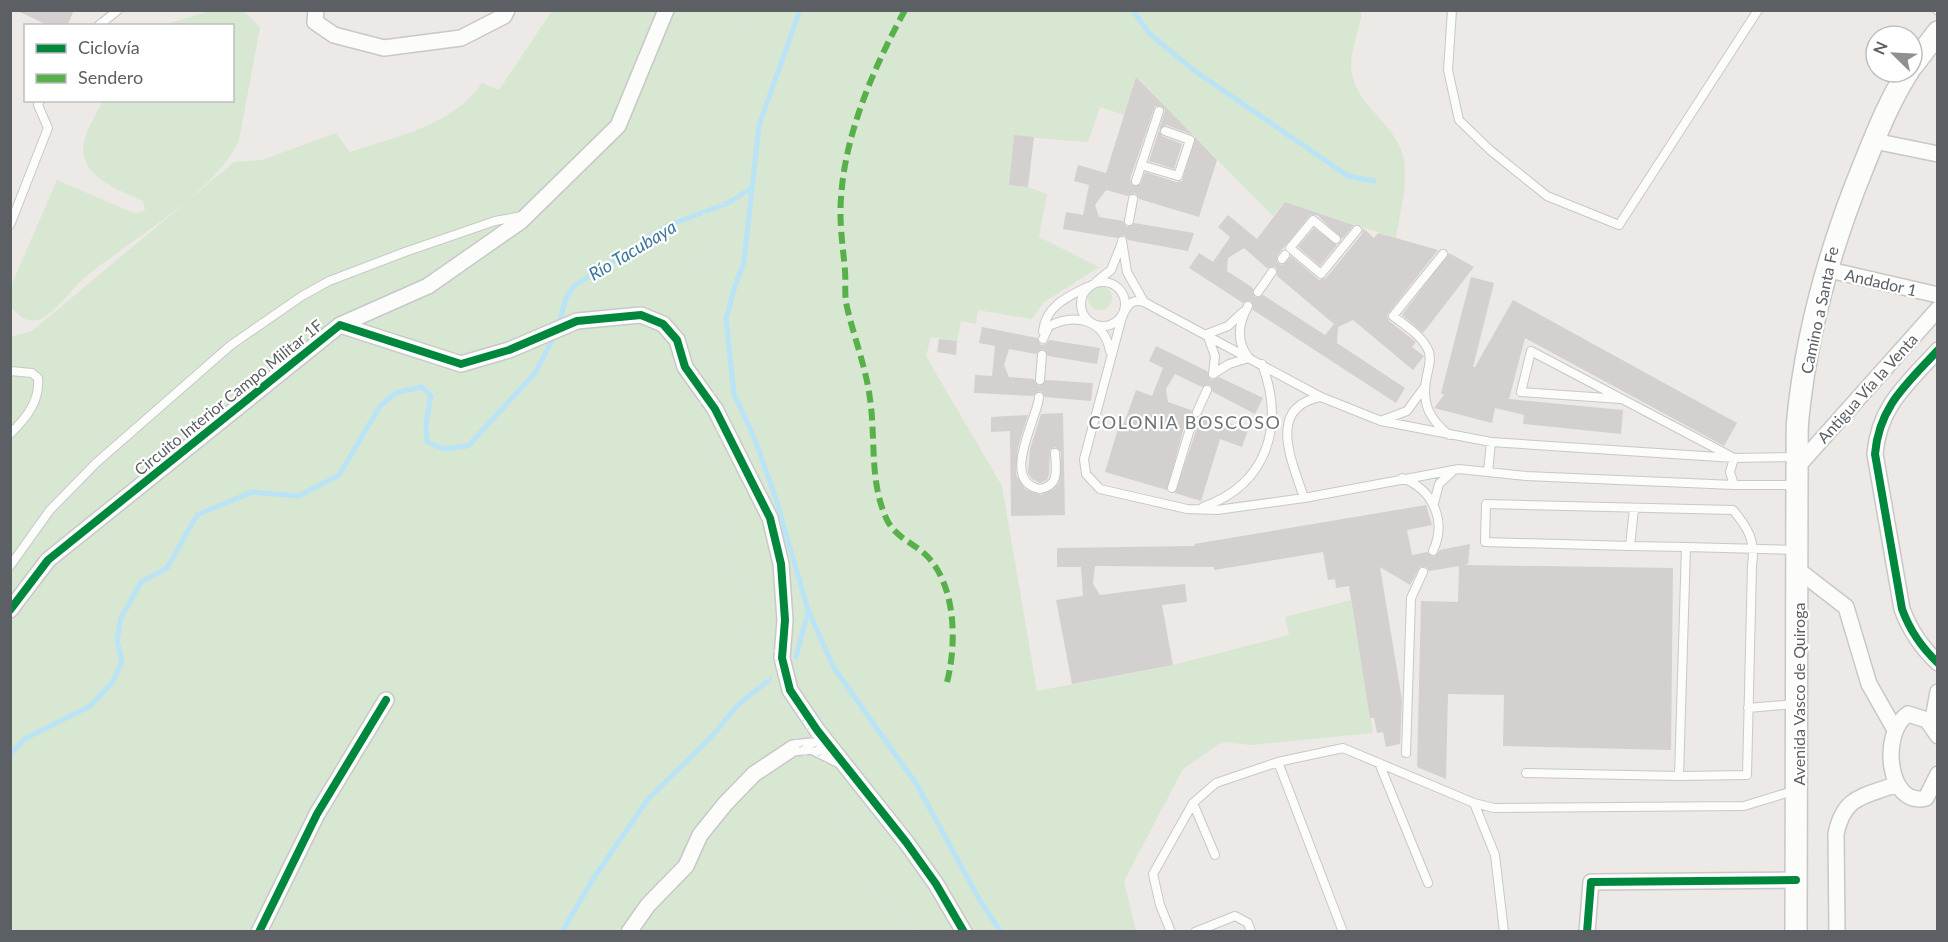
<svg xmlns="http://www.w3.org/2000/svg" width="1948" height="942" viewBox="0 0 1948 942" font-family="Lato,sans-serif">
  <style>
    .green { fill: #d7e7d2 }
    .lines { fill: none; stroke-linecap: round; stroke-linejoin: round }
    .stream { stroke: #bae3f5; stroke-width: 5 }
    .building { fill: #d3d0cf; fill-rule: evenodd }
    .service-casing { stroke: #c8c8c8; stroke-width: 10 }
    .minor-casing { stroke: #c8c8c8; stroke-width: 18 }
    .secondary-casing { stroke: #c7c7c7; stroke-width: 24 }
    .service { stroke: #fcfcfb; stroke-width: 8 }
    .minor { stroke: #fcfcfb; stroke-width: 15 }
    .secondary { stroke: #fcfcfb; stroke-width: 21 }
    .rail { stroke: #e2e2e2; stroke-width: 4.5; stroke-dasharray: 1.5 8; stroke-linecap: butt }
    .quiet { stroke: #58b04a; stroke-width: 6; stroke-dasharray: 12 6; stroke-linecap: butt }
    .cycleway-casing { stroke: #fff; stroke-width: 11 }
    .cycleway { stroke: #00873e; stroke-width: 8 }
    .labels { text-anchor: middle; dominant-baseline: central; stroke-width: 4.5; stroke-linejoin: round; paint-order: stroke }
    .street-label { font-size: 16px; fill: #5c6064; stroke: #fff }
    .water-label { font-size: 18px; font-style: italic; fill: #3d779c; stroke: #fff }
    .neighbourhood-label { font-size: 18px; letter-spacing: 1.5px; fill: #6d7276; stroke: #fff }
  </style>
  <rect width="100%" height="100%" fill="#ece9e6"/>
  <path class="green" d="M213,10L243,11L260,27L239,140C216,193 126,242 82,280C69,292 55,314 38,320C27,323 18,315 11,307V286L57,180L136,214L145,210L143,201C118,189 74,175 85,139C88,126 97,113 103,101L232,100V26L163,25Z
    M552,11H1362C1360,28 1351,48 1351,65C1352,105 1394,120 1403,156C1409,182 1400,212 1396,238L1285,202L1273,216L1136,77L1124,115L1100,107L1088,142L1014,136L1009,185L1028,187L1047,194L1039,237L1099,267L1044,302L1032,319L978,310L976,324L961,321L957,341L931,337L926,356L1002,486L1037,691L1173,665L1289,635L1285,617L1351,600L1373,733L1251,745L1226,742L1219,744L1183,769L1124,881L1136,931L11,932V337L32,331L234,162L262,160L336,133L350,152C395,137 454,125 482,83L499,90Z
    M1088 298a12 12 0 1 1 24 0a12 12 0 1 1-24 0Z"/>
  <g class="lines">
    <path class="stream" d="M800,10L759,125L744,262L735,286L726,319L734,394L754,437L775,496L808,610L834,668L917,785L979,899L1001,932
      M1132,10L1150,34L1192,69L1348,176L1374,181
      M559,324L566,298L574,286L667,226L728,203L752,188
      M796,657L808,612
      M10,754L26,738L90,706L112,683L122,662L117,640L121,618L141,582L167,568L197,515L252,492L299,496L339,475L380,406L396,393L422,387L431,396L426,424L427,442L444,449L468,446L535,373L556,333
      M562,932L591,882L648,799L712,736L738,705L770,679"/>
  </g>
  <path class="building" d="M16,10H74L67,26H49Z
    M1136,77L1193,135L1166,125L1159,130L1165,110L1161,106H1155L1130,179L1132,185H1140L1145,172L1176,182L1182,181L1195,137L1217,160L1199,217L1139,199L1135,193L1128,196L1106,190L1095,205L1099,217L1123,221L1127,227L1134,223L1194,233L1188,251L1128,240L1124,235L1117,238L1063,229L1066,212L1083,215L1089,185L1074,181L1078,165L1106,173Z
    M1159,130L1162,136L1182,144L1174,169L1149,161Z
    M1014,135L1034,137L1028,187L1009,185Z
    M1285,202L1354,225L1342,239L1317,215H1310L1277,256V262L1282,265L1291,256L1319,280L1326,278L1362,234L1363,228L1374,238L1378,233L1438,250L1387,315L1389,321L1416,342L1412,347L1424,356L1413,370L1353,320L1338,327L1337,343L1405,388L1396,403L1253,310L1251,301L1243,303L1189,268L1199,253L1213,262L1230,237L1218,227L1228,215L1257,239ZM1244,248L1267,268L1276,267L1277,276L1334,324L1325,335L1263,295L1255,297L1253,288L1227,271L1228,258Z
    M1314,228L1337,245L1320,266L1298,247Z
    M1449,253L1474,267L1423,333L1402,315Z
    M1471,277L1494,283L1473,367H1475L1513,300L1737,423L1724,446L1525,338L1509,399L1623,410L1621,434L1523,424L1524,415L1495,408L1492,423L1434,408L1444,395L1441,393Z
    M982,327L1037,338L1041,345L1046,344L1049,340L1100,348L1097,364L1048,356L1043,349L1036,354L1009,349L1004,365L1009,377L1034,379L1039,386L1046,380L1093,383L1091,401L1045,397L1040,391L1033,396L974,393L975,375L992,376L995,346L979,343Z
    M939,339L957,341L956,355L937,352Z
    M1156,346L1207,371L1211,380L1219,377L1263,398L1255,414L1213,392L1210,385L1202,387L1175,374L1166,389L1168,402L1191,410L1194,417L1203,414L1248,430L1242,447L1220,439L1201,501L1175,493L1196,431L1191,423L1184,427L1167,490L1105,472L1120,422L1124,423L1136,390L1152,396L1163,368L1149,361Z
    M1063,413L1065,515L1011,516L1010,431L991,432V417L1028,415L1018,447L1016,475L1025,489L1041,495L1054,489L1059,483L1061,452L1055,447L1050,450L1049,475L1047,480L1040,483L1032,479L1028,473L1030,449L1041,414Z
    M1426,505L1432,525L1407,530L1412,555L1427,552L1434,557L1440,550L1470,544L1468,564L1464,565L1673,568L1671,750L1503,746L1504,695L1448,694L1446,779L1417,767L1421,601L1458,602L1459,566L1429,571L1426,567H1420L1410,585L1380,567L1402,700L1400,744L1386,747L1383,732L1377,733L1374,718H1370L1349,586L1336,588L1335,579L1328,580L1323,552L1214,570V567L1095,566L1093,584L1100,595L1185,584L1187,602L1162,605L1173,665L1072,684L1056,600L1083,596L1081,567H1057V548L1195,546L1194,544Z"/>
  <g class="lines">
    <g class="service-casing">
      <path id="service" d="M1452,10L1448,70L1459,120L1490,150L1547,196L1619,225L1758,10
        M1937,10L1938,11
        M98,26L118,10
        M1141,165L1178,176L1190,140L1165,131
        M1136,181L1159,111
        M1129,221L1133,199
        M10,225L48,128L38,105L40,100
        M1336,239L1313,220L1290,248L1321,274L1357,230
        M1122,241L1127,272L1144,302
        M1443,254L1393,316C1406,326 1423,336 1429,352C1431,360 1429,367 1427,375C1421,402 1428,418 1449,435
        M1282,259L1285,255
        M1097,281L1111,270L1121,245
        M1081 304a22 22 0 1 1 44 0a22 22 0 1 1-44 0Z
        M1258,292L1272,272
        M1043,331C1046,306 1067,297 1087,287
        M1043,339L1049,326C1075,313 1104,319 1110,351
        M10,371L32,373L38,378C40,402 26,418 10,434
        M1213,374L1229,364L1249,358C1236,342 1238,324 1248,306
        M1213,374L1215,356L1207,334L1228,326L1243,312
        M1040,380L1042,355
        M1039,397C1038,417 999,482 1040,489C1060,486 1056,469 1055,453
        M1621,399L1521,392L1531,351L1734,458L1730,472L1734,485
        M1197,412L1207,390
        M1383,420L1407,411L1423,389
        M1488,472L1491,442
        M1402,478C1433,489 1447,521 1433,551
        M1795,485H1734L1526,476L1459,469L1304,498L1217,510L1187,509L1100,489L1086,474L1084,459L1122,317C1127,306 1131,298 1144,302L1321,397L1381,421L1491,442L1734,458L1796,457
        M1172,488L1190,429
        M1304,498C1293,463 1265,407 1321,397
        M1434,503L1439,484L1452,472
        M1203,507C1268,484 1285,425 1262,364
        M1634,509L1630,546L1686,547
        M1630,546L1485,542L1486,504L1733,510C1748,528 1756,541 1752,565L1747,775L1679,776L1686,547L1796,550
        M10,566L50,510L96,463L231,345L302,296L329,281L405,252L495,221L522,216
        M1748,708L1795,704
        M1406,753L1411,598L1423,572
        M1278,762L1343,932
        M1379,763L1428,883
        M1526,773L1679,776
        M1193,803L1215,855
        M1474,803L1495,855L1504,932
        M1171,932L1160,905L1153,874L1193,803L1216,783L1278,762L1343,748L1474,803L1494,808L1744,806L1793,791
        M1195,932L1235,916L1248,923L1251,932"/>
    </g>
    <g class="minor-casing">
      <path id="minor" d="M316,10L315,22L334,35L384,48L461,38L504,16L507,10
        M1874,141L1938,154
        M1825,269L1938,295
        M340,325L428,286L521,221L618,126L666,10
        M1938,350C1907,384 1879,406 1875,454L1902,609C1910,631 1921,647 1938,663
        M1797,467L1938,309
        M1798,570L1846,607L1869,684L1894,728
        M10,610L48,560L340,325L461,364L509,350L577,321L641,315L663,324L677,340L685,367L715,409L770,518L781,564L785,620L782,658L790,690L817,730L906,842L936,884L964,932
        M1932,724L1938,692
        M1938,736L1927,720L1908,714C1880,732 1887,808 1926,798L1938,774
        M259,932L317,814L386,700
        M629,932L648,905L686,866L700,835L725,804L754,774L793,748L812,746L838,759
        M1587,932L1591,882L1796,880
        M1837,932L1836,834C1844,795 1864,797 1897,784"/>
    </g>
    <g class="secondary-casing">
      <path id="secondary" d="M1912,66L1938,32
        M1796,932L1797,467C1798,451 1796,434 1798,417C1807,329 1830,248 1863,167C1876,135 1889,101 1908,72"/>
    </g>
    <use href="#service" class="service"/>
    <use href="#minor" class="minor"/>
    <use href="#secondary" class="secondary"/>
    <path class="rail" d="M753,10L723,114L696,257L699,396L706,469L731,575L748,631L770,683L819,783L900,932
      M772,10L736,135L712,258L714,374L721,466L744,564L777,662L817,751L915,932"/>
    <path class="quiet" d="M905,10C874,67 845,133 841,198C839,223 843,246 845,271C846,283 844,295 847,307C854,338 866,367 870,399C876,440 869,482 887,520C896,538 914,543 927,556C957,587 957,647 946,686"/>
    <g class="cycleway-casing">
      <path id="cycleway" d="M1938,350C1907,384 1879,406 1875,454L1902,609C1910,631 1921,647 1938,663
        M10,610L48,560L340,325L461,364L509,350L577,321L641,315L663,324L677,340L685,367L715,409L770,518L781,564L785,620L782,658L790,690L817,730L906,842L936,884L964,932
        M259,932L317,814L386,700
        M1587,932L1591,882L1796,880"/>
    </g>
    <use href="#cycleway" class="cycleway"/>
  </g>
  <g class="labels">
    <g class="street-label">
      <text transform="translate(1881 282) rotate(13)">Andador 1</text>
      <text transform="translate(1819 310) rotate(-78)">Camino a Santa Fe</text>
      <text transform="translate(1867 388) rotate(-48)">Antigua Vía la Venta</text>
      <text transform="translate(228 397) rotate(-39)">Circuito Interior Campo Militar 1F</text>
      <text transform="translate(1798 694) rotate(-90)">Avenida Vasco de Quiroga</text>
    </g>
    <g class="water-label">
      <text transform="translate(632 250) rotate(-31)">Río Tacubaya</text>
    </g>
    <g class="neighbourhood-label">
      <text x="1185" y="422">COLONIA BOSCOSO</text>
    </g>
  </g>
  <rect width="1948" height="942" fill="none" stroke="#5c6064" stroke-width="24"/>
  <rect x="24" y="24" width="210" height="78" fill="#ffffff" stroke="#bebfc1" stroke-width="1.5"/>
  <rect x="36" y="44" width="30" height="9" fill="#00873e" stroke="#bebfc1" stroke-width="1.5"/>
  <text x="78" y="54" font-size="18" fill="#5c6064">Ciclovía</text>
  <rect x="36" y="74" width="30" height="9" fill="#58b04a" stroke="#bebfc1" stroke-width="1.5"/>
  <text x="78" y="84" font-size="18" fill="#5c6064">Sendero</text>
  <g transform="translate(1894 54) rotate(294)"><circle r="28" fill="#ffffff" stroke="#bebfc1" stroke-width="1.5"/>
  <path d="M0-4.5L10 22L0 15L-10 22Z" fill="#8e9092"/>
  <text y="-9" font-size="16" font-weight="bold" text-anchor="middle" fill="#5c6064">N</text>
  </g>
</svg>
